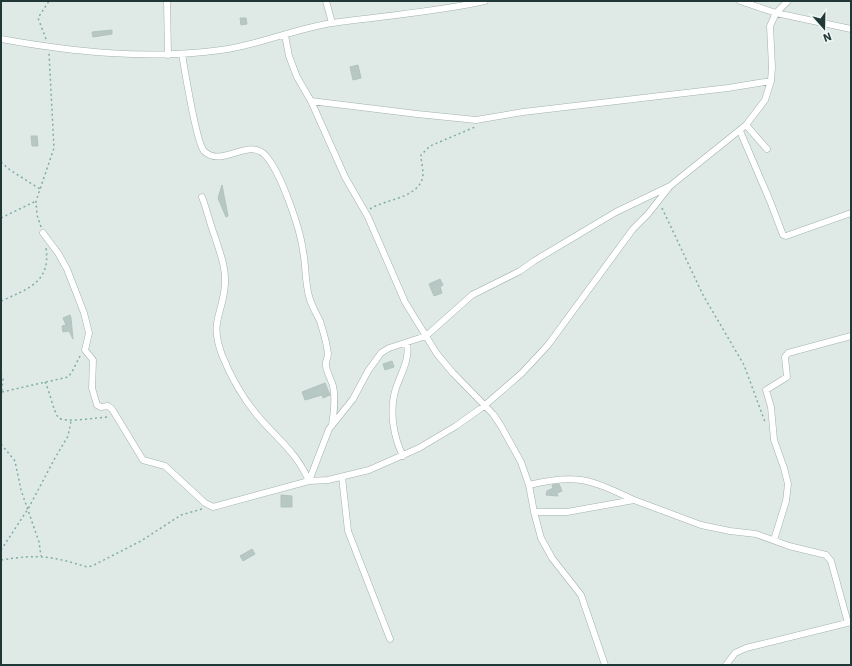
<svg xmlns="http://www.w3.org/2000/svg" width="852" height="666" viewBox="0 0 852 666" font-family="'IBM Plex Sans',sans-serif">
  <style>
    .building { fill: #b7c7c3; stroke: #b1c3be }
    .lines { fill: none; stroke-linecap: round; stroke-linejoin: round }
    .minor-casing { stroke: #a2b1ae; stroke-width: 7 }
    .path { stroke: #7fada5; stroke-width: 1.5; stroke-dasharray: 2 3; stroke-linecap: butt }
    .minor { stroke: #fff; stroke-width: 6 }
  </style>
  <rect width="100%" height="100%" fill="#dfeae6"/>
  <path class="building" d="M240,18H246L247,24L241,25Z
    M112,30V34L93,37L92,32Z
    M358,65L361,78L353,80L350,67Z
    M31,136H37L38,146H32Z
    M222,185L228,216L226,217L218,198Z
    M440,279L443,285L440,287L442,293L434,296L429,284Z
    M70,315L71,318L73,339L69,331L63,332L62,326L66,325L63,318Z
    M392,361L394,367L385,370L383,364Z
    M325,383L330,395L323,398L322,395L305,400L302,392Z
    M559,484L562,491L557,493L558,496L546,495L547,491L553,488L552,485Z
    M281,495L292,496V507H281Z
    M252,549L255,554L243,561L240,556Z"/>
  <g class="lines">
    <g class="minor-casing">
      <path id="minor" d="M167,1L168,55
        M326,1L332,23
        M740,1L776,13L851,29
        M285,35L289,56L297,77L311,101L345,177L368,217L405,302L437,354L453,373L493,414L501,426L521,462L529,485L534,512L541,538L552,558L581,595L605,665
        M1,39C73,52 148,60 221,50C259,45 294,29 332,23C383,16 434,12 485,1
        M182,54C185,71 196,142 204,151C222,169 249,136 266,156C281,173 300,228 303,251C306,266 305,282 309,296C311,305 316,313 320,321C323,331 327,343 328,354C328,358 325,361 326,366C327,373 331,379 333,386C336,398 334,412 332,425
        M311,101L417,114L476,120L523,112L728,88L771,81
        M746,125L767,149
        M740,131L770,201L783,235L786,236L851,213
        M202,197C207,210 210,224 215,237C220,253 226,267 225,284C223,315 209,320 222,355C230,375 243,398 257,415C278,440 295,450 309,481
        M43,233L58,253L67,269L84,313L89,333L85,350L93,360L92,388L97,405L101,407L108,406L112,409L143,460L165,466L205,503L213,507L309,481L328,480L369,470L419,448L456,426L484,406L522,373L548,345L633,229L648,214L670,186L746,125L765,100L771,81L772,67L770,26L776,13L788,1
        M403,456C393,436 389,410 396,388C401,373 410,360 407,343
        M342,477L348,531L390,639
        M309,481L329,429L353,399L368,371L381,353L389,348L426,336L472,295L520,271L534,261L616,212L668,187
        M529,485C578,473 591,480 634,500
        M534,512H567L634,500L701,525L730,531L756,534L789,546L826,555L831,561L848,623
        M774,540L786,501L788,484L784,468L774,440L771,407L766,390L787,377L785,357L788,353L851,336
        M726,665L735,653L746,648L851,622"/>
    </g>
    <path class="path" d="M46,39L38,18L49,1
      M1,162L10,170L40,189
      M662,208L703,295L744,365L765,422
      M370,209C385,199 422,198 423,174C423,168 421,161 421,155L430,146L475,127
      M1,218L36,201
      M41,227L37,215L36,201L54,148L49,53
      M1,301C28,289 51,282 46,248
      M1,374L3,379L1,398
      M45,382C50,392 53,410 58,417C63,424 99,417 109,417
      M2,392L68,377L72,372L81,354
      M1,444L15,461L21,490L39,542L41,556
      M1,550L28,509L55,458L68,436L71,421
      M1,560C39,554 51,556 87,567L92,566L141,541L181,515L202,509"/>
    <use href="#minor" class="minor"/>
  </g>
  <rect width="852" height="666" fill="none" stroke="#203936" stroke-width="4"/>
  <g transform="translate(824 28) rotate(160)" stroke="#eff7f4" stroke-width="3" paint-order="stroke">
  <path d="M0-3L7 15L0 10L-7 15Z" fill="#203936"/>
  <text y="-6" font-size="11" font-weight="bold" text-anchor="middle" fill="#203936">N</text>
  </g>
</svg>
